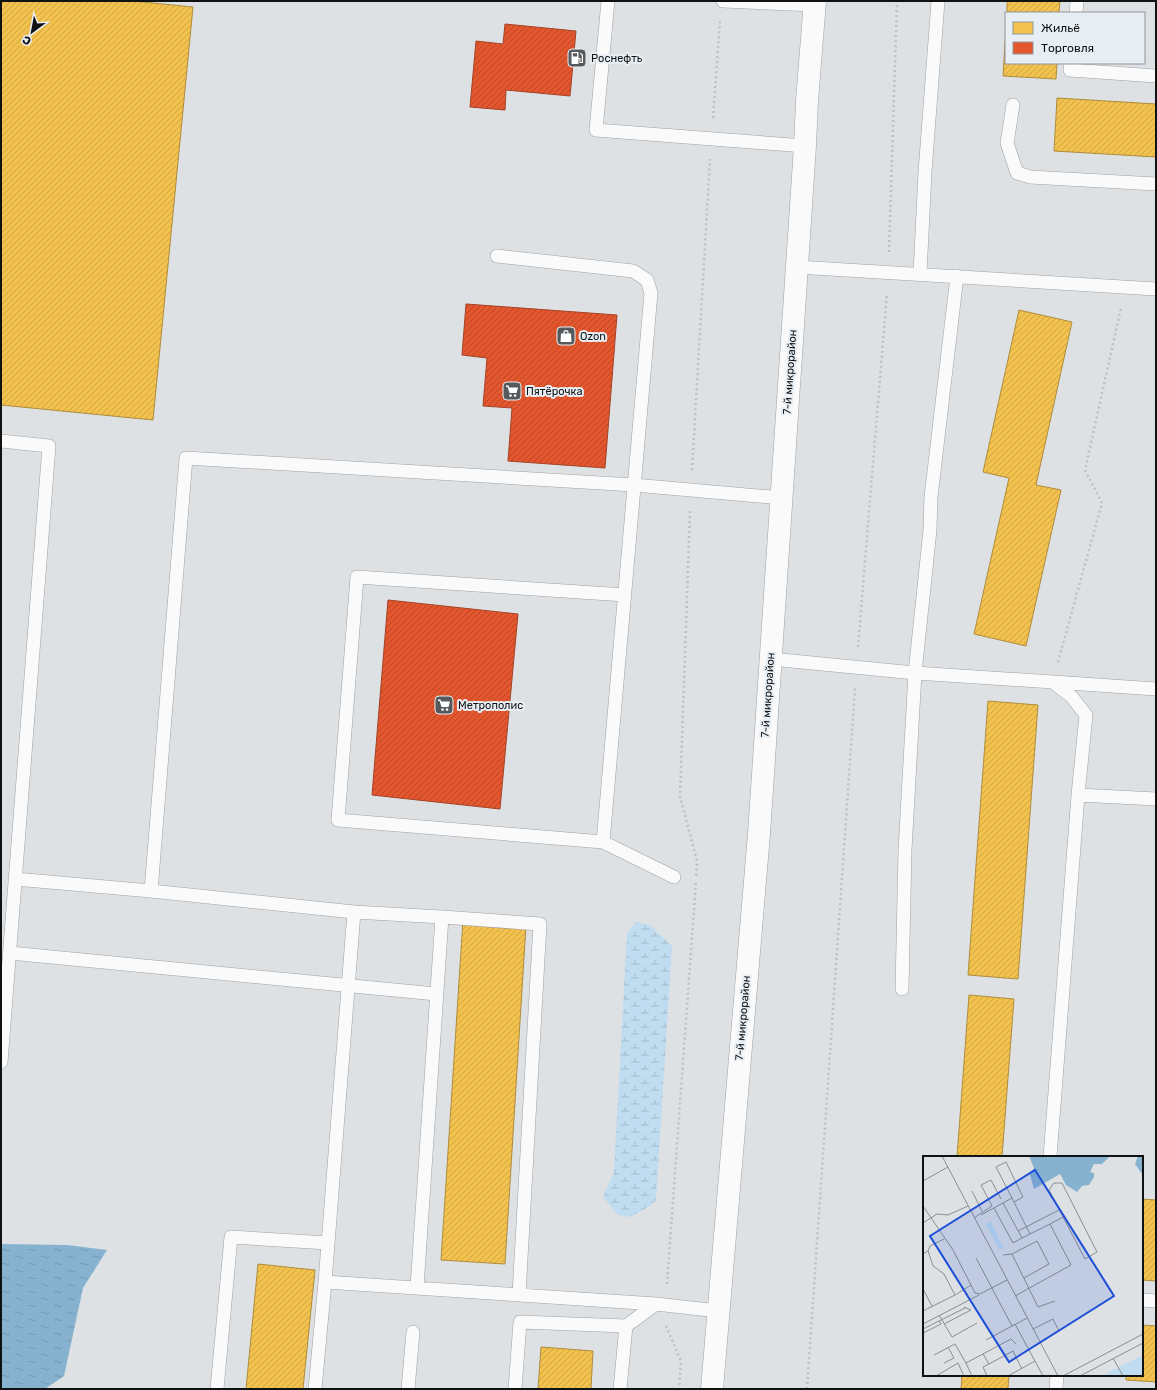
<svg xmlns="http://www.w3.org/2000/svg" width="1157" height="1390" viewBox="0 0 1157 1390" font-family="Rubik,sans-serif">
  <style>
    .wetland { fill: url(#wetland-marsh) }
    .water { fill: url(#water-ripples) }
    .homes { fill: url(#homes-hatch); stroke: #ae8c3c }
    .shops { fill: url(#shops-hatch); stroke: #a44226 }
    .lines { fill: none; stroke-linecap: round; stroke-linejoin: round }
    .service-casing { stroke: #9fa1a3; stroke-width: 14 }
    .tertiary-casing { stroke: #9fa1a3; stroke-width: 23 }
    .path { stroke: #bec0c0; stroke-width: 2.5; stroke-dasharray: 2 3; stroke-linecap: butt }
    .service { stroke: #fafafb; stroke-width: 13 }
    .tertiary { stroke: #fafafb; stroke-width: 22 }
    .labels { text-anchor: middle; dominant-baseline: central; stroke-width: 4; stroke-linejoin: round; paint-order: stroke }
    .poi-label { font-size: 11px; fill: #0f1113; stroke: #e8eff4; text-anchor: start }
    .street-label { font-size: 11px; fill: #0f1113; stroke: #e8eff4 }
    .inset-road { fill: none; stroke: #8b8e90; stroke-width: 1 }
    .view { fill: #1d4ed8; fill-opacity: 0.15; stroke: #1d4ed8; stroke-width: 2 }
    .inset-edge { fill: none; stroke: #0f1113; stroke-width: 2 }
  </style>
  <defs>
    <pattern id="wetland-marsh" width="20" height="14" patternUnits="userSpaceOnUse"><rect width="20" height="14" fill="#c0dcf0"/><path d="M1 5h8M5 5V1M11 12h8M15 12V8" fill="none" stroke="#a4bccd"/></pattern>
    <pattern id="water-ripples" width="26" height="14" patternUnits="userSpaceOnUse"><rect width="26" height="14" fill="#86b2cf"/><path d="M2 4q2-2 4 0t4 0M15 11q2-2 4 0t4 0" fill="none" stroke="#7298b1"/></pattern>
    <pattern id="homes-hatch" width="6" height="6" patternUnits="userSpaceOnUse"><rect width="6" height="6" fill="#f2c14e"/><path d="M-1 1l2-2M0 6l6-6M5 7l2-2" fill="none" stroke="#cea543"/></pattern>
    <pattern id="shops-hatch" width="6" height="6" patternUnits="userSpaceOnUse"><rect width="6" height="6" fill="#e4572e"/><path d="M-1 1l2-2M0 6l6-6M5 7l2-2" fill="none" stroke="#b74726"/></pattern>
  </defs>
  <rect width="100%" height="100%" fill="#dee1e4"/>
  <path class="wetland" d="M636,922L650,925L672,946L656,1200L650,1206L630,1217L618,1215L603,1197L614,1172L627,933Z"/>
  <path class="water" d="M1,1244L67,1245L107,1250L83,1288L64,1376L45,1389H1Z"/>
  <path class="homes" d="M1,1H133L193,7L153,420L1,405Z
    M1007,1H1060L1059,13H1007Z
    M1006,26V63H1057L1056,79L1003,76Z
    M1057,98L1156,104V157L1054,151Z
    M1019,310L1072,322L1036,485L1061,490L1026,646L974,634L1009,478L983,472Z
    M988,701L1038,705L1018,979L968,975Z
    M463,920L526,925L505,1264L441,1260Z
    M969,995L1014,999L1002,1157H957Z
    M1142,1199L1156,1200V1281L1142,1280Z
    M258,1264L315,1270L303,1389H246Z
    M1142,1325L1156,1326V1382L1126,1380V1375H1142Z
    M541,1347L593,1351L591,1389H538Z
    M962,1375H1009L1008,1389H961Z"/>
  <path class="shops" d="M505,24L576,31L570,96L506,90L505,110L470,107L476,41L503,44Z
    M466,304L617,315L605,468L508,461L512,408L483,406L487,358L462,355Z
    M388,600L518,614L500,809L372,795Z"/>
  <g class="lines">
    <g class="service-casing">
      <path id="service" d="M608,1L596,130L805,146
        M723,1L815,5
        M1076,13L1077,1
        M1071,63L1070,70L1156,76
        M1013,105L1007,143L1017,173L1030,177L1156,184
        M497,256L633,271L647,280L651,293L603,842
        M797,267L1156,289
        M920,274L925,172L938,1
        M1,441L49,446L1,1062
        M625,595L357,577L338,820L603,842L674,877
        M771,659L915,673L1053,682L1071,696L1086,715L1078,795L1156,799
        M1053,682L1156,689
        M15,879L151,891L186,458L634,485L782,498
        M151,891L354,912
        M10,953L436,994
        M902,989L905,850L915,673L930,530L931,497L957,276
        M1050,1157L1078,795
        M325,1282L656,1304
        M417,1287L442,917L540,924L519,1294
        M1142,1300L1156,1301
        M217,1389L231,1237L328,1243
        M315,1389L325,1282L354,912L442,917
        M408,1389L413,1332
        M515,1389L520,1322L626,1326L656,1304L718,1311
        M620,1389L626,1326
        M1056,1389L1057,1375"/>
    </g>
    <g class="tertiary-casing">
      <path id="tertiary" d="M712,1389L759,834L805,146L807,101L815,1"/>
    </g>
    <path class="path" d="M713,118L720,21
      M889,252L897,1
      M692,470L710,159
      M690,511L680,796L697,861L696,877
      M858,647L887,293
      M1058,662L1102,503L1085,470L1121,308
      M667,1284L696,882
      M666,1326L681,1361L679,1389
      M807,1389L855,688"/>
    <use href="#service" class="service"/>
    <use href="#tertiary" class="tertiary"/>
  </g>
  <defs>
    <g id="fuel-square" transform="scale(1)"><rect x="-9" y="-9" width="18" height="18" rx="4" fill="#575a5c" stroke="#e8eff4"/><path d="M-5.5-6h7V0h2V4h1.3V-2.5L3-4.5l.8-.8L6-3V5H2.5V1h-1V6h-7ZM-4.2-4.7v3.2H.2V-4.7Z" fill="#fff"/></g>
    <g id="shop-square" transform="scale(1)"><rect x="-9" y="-9" width="18" height="18" rx="4" fill="#575a5c" stroke="#e8eff4"/><path d="M-5-2.5h2.3a2.7 3.5 0 0 1 5.4 0H5L5.5 6h-11ZM-1.5-2.5h3a1.5 2.3 0 0 0-3 0Z" fill="#fff"/></g>
    <g id="supermarket-square" transform="scale(1)"><rect x="-9" y="-9" width="18" height="18" rx="4" fill="#575a5c" stroke="#e8eff4"/><path d="M-6-5.5h2.5l.6 2H6L4.5 2H-2.5L-4.4-4H-6ZM-1.5 3.2a1.3 1.3 0 1 0 .1 0ZM3 3.2a1.3 1.3 0 1 0 .1 0Z" fill="#fff"/></g>
  </defs>
  <g fill-rule="evenodd">
    <use href="#fuel-square" x="577" y="58"/>
    <use href="#shop-square" x="566" y="336"/>
    <use href="#supermarket-square" x="512" y="391"/>
    <use href="#supermarket-square" x="444" y="705"/>
  </g>
  <g class="labels">
    <g class="poi-label">
      <text x="591" y="58">Роснефть</text>
      <text x="580" y="336">Ozon</text>
      <text x="526" y="391">Пятёрочка</text>
      <text x="458" y="705">Метрополис</text>
    </g>
    <g class="street-label">
      <text transform="translate(790 372) rotate(-86)">7-й микрорайон</text>
      <text transform="translate(768 695) rotate(-86)">7-й микрорайон</text>
      <text transform="translate(743 1018) rotate(-85)">7-й микрорайон</text>
    </g>
  </g>
  <g transform="translate(923 1156)">
    <rect width="220" height="220" fill="#dee1e4"/>
    <path d="M218,200L220,220H179Z" fill="#c0dcf0"/>
    <path d="M65,66H68L81,93H76L63,69Z" fill="#c0dcf0"/>
    <path d="M106,0H187L179,8H171L167,16L171,17V21L166,29L159,30L154,36L143,29L137,18L111,33L107,19L111,12ZM215,0H220V19L212,8Z" fill="#86b2cf"/>
    <path class="inset-road" d="M19,0L135,220M0,25L25,11M131,27H139L174,96L162,103L126,34ZM49,35L59,55M91,46L100,41L83,6L73,11L89,42L107,78L99,82M0,50L30,94L48,129M71,52L90,87L99,82L80,47M58,59L89,42M51,62L69,50L58,29L68,24L78,43M0,67L14,58L25,59L45,50M95,75L136,54M107,78L127,68M5,95L7,90L21,83M0,98L5,95L10,110L21,118L32,139L48,129L52,137L57,138L84,124M89,98L115,151L132,145M80,99L89,98L114,85L126,108L101,122M53,102L89,170M0,133L9,150M92,140L148,109L127,68L140,61M0,155L32,139M16,159L29,181L54,167M0,168L56,139M21,168L48,154L41,151M92,168L120,220M0,173L42,152M110,173L130,163L136,175L117,186M0,177L18,168L16,165M63,184L104,162M60,198L66,208L60,211L64,220M11,199L32,188L43,207M190,202L200,220M21,207L31,202L25,191M66,208L90,195L99,213M13,220L35,207L41,220M49,220L43,207L88,183L93,188M85,220L112,205M140,220L220,178M157,220L220,187"/>
    <path class="view" d="M112,14L191,140L86,206L7,80Z"/>
    <rect width="220" height="220" class="inset-edge"/>
  </g>
  <rect width="1157" height="1390" fill="none" stroke="#0f1113" stroke-width="4"/>
  <rect x="1005" y="12" width="140" height="52" fill="#e8eff4" stroke="#91969a"/>
  <rect x="1013" y="22" width="20" height="12" fill="#f2c14e" stroke="#91969a"/>
  <text x="1041" y="32" font-size="12" fill="#0f1113">Жильё</text>
  <rect x="1013" y="42" width="20" height="12" fill="#e4572e" stroke="#91969a"/>
  <text x="1041" y="52" font-size="12" fill="#0f1113">Торговля</text>
  <g transform="translate(32 32) rotate(212)" stroke="#e8eff4" stroke-width="3" paint-order="stroke">
  <path d="M0-3L7 15L0 10L-7 15Z" fill="#0f1113"/>
  <text y="-6" font-size="11" font-weight="bold" text-anchor="middle" fill="#0f1113">С</text>
  </g>
</svg>
